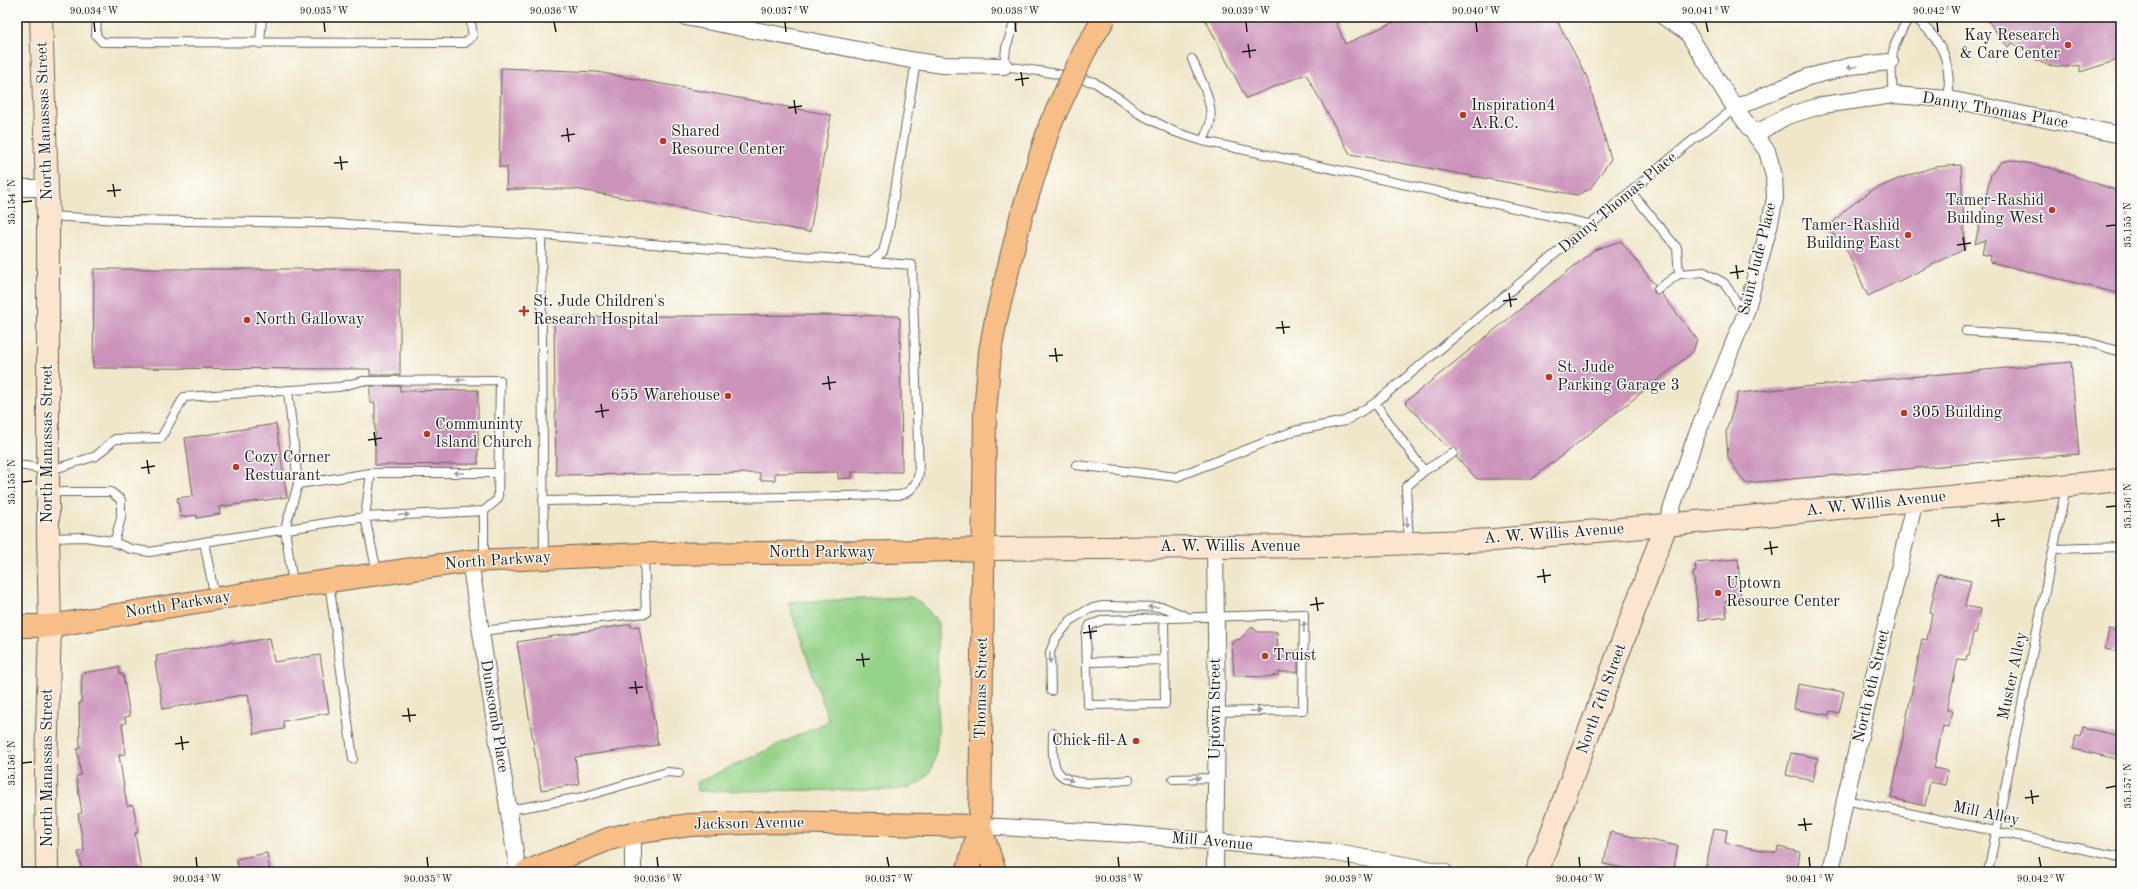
<svg xmlns="http://www.w3.org/2000/svg" width="2138" height="889" viewBox="0 0 2138 889" font-family="'Old Standard TT',serif">
  <style>
    .green { fill: #95d389; stroke: #587852 }
    .building { fill: #cb92ba }
    .lines { fill: none; stroke-linecap: round; stroke-linejoin: round }
    .lane-casing { stroke: #666359; stroke-width: 10 }
    .street-casing { stroke: #666359; stroke-width: 18 }
    .secondary-casing { stroke: #666359; stroke-width: 24 }
    .primary-casing { stroke: #666359; stroke-width: 24 }
    .lane { stroke: #fff; stroke-width: 8 }
    .street { stroke: #fff; stroke-width: 16 }
    .secondary { stroke: #fce5cf; stroke-width: 22 }
    .primary { stroke: #f7be87; stroke-width: 22 }
    .primary-bridge-casing { stroke: #666359; stroke-width: 24; stroke-linecap: butt }
    .primary-bridge { stroke: #f7be87; stroke-width: 22 }
    .oneway { fill: #999 }
    .ticks { fill: none; stroke: #1c1c1c; stroke-width: 1.5 }
    .poi-dot { fill: #c8321e; stroke: #fdfcf7; stroke-width: 1.5 }
    .labels { text-anchor: middle; dominant-baseline: central; stroke-width: 3; stroke-linejoin: round; paint-order: stroke }
    .poi-label { font-size: 16px; fill: #1c1c1c; stroke: #fdfcf7; text-anchor: start }
    .street-label { font-size: 16px; fill: #1c1c1c; stroke: #fdfcf7 }
    .neatline { fill: none; stroke: #1c1c1c; stroke-width: 1.5 }
    .ticks-label { font-size: 10px; text-anchor: middle; fill: #1c1c1c }
  </style>
  <rect width="100%" height="100%" fill="#fdfcf7"/>
  <filter id="ink" filterUnits="userSpaceOnUse"><feTurbulence type="fractalNoise" baseFrequency=".025" numOctaves="2"/><feDisplacementMap in="SourceGraphic" scale="8" xChannelSelector="R" yChannelSelector="G"/><feConvolveMatrix kernelMatrix="1 2 1 2 8 2 1 2 1" color-interpolation-filters="sRGB"/></filter>
  <filter id="wash" filterUnits="userSpaceOnUse"><feTurbulence type="fractalNoise" baseFrequency=".012" numOctaves="4" result="noise"/><feDisplacementMap in="SourceGraphic" scale="16" xChannelSelector="R" yChannelSelector="G"/><feGaussianBlur stdDeviation="0.9" result="paint"/><feColorMatrix in="noise" values="0 0 0 0 0 0 0 0 0 0 0 0 0 0 0 0 0 1.4 0 .05"/><feComposite in="paint" operator="in"/></filter>
  <g filter="url(#wash)">
    <rect width="100%" height="100%" fill="#f0e7cb"/>
    <path class="green" d="M911,597C919,601 932,613 937,622C940,629 937,642 937,650C938,675 942,749 931,769C920,788 907,789 887,790L697,791L696,783L829,721L788,602Z"/>
    <g id="blocks">
      <path class="building" d="M1204,17H1334L1345,44L1405,17H1555L1587,77L1611,159L1590,189L1577,195L1350,154L1306,74L1246,98Z
        M1985,17H2121V59L2080,72V65L2066,67L2047,65L2030,57L2013,43L2008,47Z
        M501,68L597,72L831,115L810,232L575,189H506L507,167H499Z
        M2012,160L2051,168L2121,192V294L1990,262L1991,256L1982,254L1985,240L1975,244L1991,174L2001,162Z
        M1961,165L1965,249L1868,296L1844,244L1827,229L1845,210L1871,191L1898,179L1934,167Z
        M1621,241L1655,285L1653,289L1654,292L1658,294L1661,293L1697,339L1693,352L1532,479H1477L1456,457L1457,450L1453,448L1449,449L1405,402L1594,250Z
        M94,269H400V375H370V369L93,368Z
        M822,315L898,316V318H900L902,472H852V478L838,479V472L775,473V480H760V473L556,475L554,319H557V317Z
        M2071,362L2079,454L1745,483L1728,458L1726,432L1738,393Z
        M370,386H400V391L478,390V464L375,465V403H370Z
        M276,424L287,497L219,507L220,514L197,518V515L181,517L177,498L193,496L185,438Z
        M1738,559L1741,600L1725,601L1727,617L1699,620L1693,572H1696L1695,563Z
        M1938,574L1971,581L1965,606L1981,609L1976,633H1973L1969,655H1967L1966,660L1958,659L1947,710L1953,711L1949,727L1943,726L1934,768L1948,771L1945,785L1930,782L1925,806L1891,798L1922,639L1927,640L1932,613L1930,612Z
        M631,624V627L639,626L658,745L575,757L579,784L541,790L517,642Z
        M1252,627L1258,632H1277L1278,652L1298,651V672H1278V675L1265,677L1234,676L1232,641L1240,639Z
        M2109,629L2121,632V652L2105,649Z
        M270,638L274,662L320,655L329,713L283,721L284,729L254,734L248,694L163,709L155,662H157L156,656L232,642L233,644Z
        M119,667L120,674H123L130,716L125,717L126,723L122,724L126,754L119,755L127,806L133,805L138,833H135L141,870L128,872H82L78,852L84,851L78,814L82,813L76,776L81,775L77,749L80,748L79,703H81L82,673Z
        M1798,684L1844,692L1839,713L1830,711L1829,715L1794,709Z
        M2083,728L2121,736V760L2073,749L2076,736L2081,737Z
        M1791,753L1818,758L1813,781L1786,775Z
        M1714,828L1727,830L1725,843L1777,853L1778,847L1800,852L1797,872H1705Z
        M1610,832L1678,846L1673,872H1642L1604,864Z
        M267,853L270,872H239L236,859Z"/>
    </g>
  </g>
  <g filter="url(#ink)">
    <use href="#blocks" fill-opacity="0" stroke="#666359" stroke-width="1"/>
    <g class="lines">
      <g class="lane-casing">
        <path id="lane" d="M97,17L96,35L102,42L465,43L473,36L470,17
          M1016,17L1006,48L1004,66L1052,73L1094,82L1120,99L1138,113L1175,132L1203,141L1593,225
          M1914,17C1945,43 1950,60 1949,99
          M260,44L262,17
          M1192,59C1200,78 1214,102 1210,124C1208,130 1205,136 1203,141
          M1893,95C1890,61 1889,46 1910,17
          M1632,193L1677,248L1679,274
          M49,216L119,220L327,223L541,235
          M872,261L883,252L889,228L916,61
          M1658,289L1679,274L1704,272L1724,283L1745,315
          M1966,331L2074,338L2121,352
          M288,390L298,484L285,529L293,584
          M1375,403L1424,471L1406,487L1409,543
          M1076,465L1176,477L1294,431L1345,421L1375,403L1688,144L1735,108
          M17,466H26L48,471L96,456L115,439L161,438L184,397L339,387L362,381L500,380L498,499L484,511L365,517L204,542L215,598
          M1424,471L1453,453
          M371,473L365,517L377,572
          M298,484L371,473H498
          M49,492H111L121,500V518L114,543
          M543,501L900,495C911,492 917,484 919,473L912,265L541,235L544,558
          M484,511V559
          M48,538L85,537L111,541L131,549L150,552L204,542
          M2054,549L2121,547
          M329,582L353,759
          M1164,618L1165,704L1088,705L1086,635L1090,625L1104,620L1304,614L1303,710L1217,712
          M481,631L646,613L644,555
          M1087,662L1164,660
          M1051,691L1050,652L1056,638L1071,620L1089,609L1103,606L1163,607L1185,616
          M1053,733C1053,744 1051,763 1058,772C1070,789 1111,781 1129,780
          M1173,779L1216,778
          M1845,800L2121,857
          M509,810L583,797L667,772L679,773
          M1988,872L2066,487"/>
      </g>
      <g class="street-casing">
        <path id="street" d="M685,17L916,61L943,65L1004,66
          M1664,17L1687,32L1735,108L1767,151L1774,176L1775,198L1769,227L1745,315L1695,439L1666,525
          M1735,108L1808,77L1851,66L1890,62
          M1755,134L1787,116L1823,105L1893,95L1949,99L2121,135
          M17,188H48
          M470,561L518,872
          M980,826L1126,834L1331,852L1444,872
          M633,872V833
          M1215,872L1217,712L1215,547
          M1831,872L1845,800L1915,500"/>
      </g>
      <g class="secondary-casing">
        <path id="secondary" d="M41,17L48,216V538L50,626L46,765L47,872
          M984,549L1333,546L1494,540L1666,525L2121,480
          M1537,872L1666,525"/>
      </g>
      <g class="primary-casing">
        <path id="primary" d="M17,626H50L293,586L470,561L644,554L887,552L984,549
          M980,826L995,872
          M526,872L609,839L633,833L690,825L774,822L980,826
          M967,872L980,826L985,414L990,352L996,319L1021,217L1050,125"/>
      </g>
      <use href="#lane" class="lane"/>
      <use href="#street" class="street"/>
      <use href="#secondary" class="secondary"/>
      <use href="#primary" class="primary"/>
      <g class="primary-bridge-casing">
        <path id="primary-bridge" d="M1050,125L1084,52L1105,17"/>
      </g>
      <use href="#primary-bridge" class="primary-bridge"/>
    </g>
    <defs><path id="oneway-solid" d="M-6-.8H1V-3.2L6.5 0L1 3.2V.8H-6Z"/></defs>
    <g class="oneway">
      <use href="#oneway-solid" transform="translate(1852 67) rotate(170)"/>
      <use href="#oneway-solid" transform="translate(461 380) rotate(180)"/>
      <use href="#oneway-solid" transform="translate(459 473) rotate(-180)"/>
      <use href="#oneway-solid" transform="translate(404 515) rotate(-3)"/>
      <use href="#oneway-solid" transform="translate(1407 522) rotate(86)"/>
      <use href="#oneway-solid" transform="translate(1153 607) rotate(-180)"/>
      <use href="#oneway-solid" transform="translate(1304 627) rotate(-89)"/>
      <use href="#oneway-solid" transform="translate(1050 658) rotate(89)"/>
      <use href="#oneway-solid" transform="translate(1256 711) rotate(-1)"/>
      <use href="#oneway-solid" transform="translate(1195 778) rotate(-2)"/>
      <use href="#oneway-solid" transform="translate(1068 779) rotate(26)"/>
    </g>
  </g>
  <path class="ticks" d="M94,22L95,32M324,22L325,32M554,22L556,32M785,22L786,32M1015,22L1016,32M1246,22L1247,32M1476,22L1477,32M1706,22L1708,32M1937,22L1938,32M1248,44L1250,58M1242,52L1256,50M1021,72L1023,86M1015,80L1029,78M794,100L796,114M788,108L802,106M567,128L569,142M561,136L575,134M340,156L342,170M334,163L348,162M113,184L115,197M107,191L121,190M22,202L32,201M2106,226L2116,225M1963,237L1965,251M1957,245L1971,243M1736,265L1738,279M1730,273L1744,271M1509,293L1511,307M1503,301L1517,299M1282,321L1284,334M1276,328L1290,327M1055,348L1057,362M1049,356L1063,355M828,376L830,390M822,384L836,382M601,404L603,418M595,412L609,410M374,432L376,446M368,440L382,438M147,460L149,474M141,468L155,466M22,482L32,481M2106,507L2116,506M1997,513L1999,527M1991,521L2005,519M1770,541L1772,555M1764,549L1778,547M1543,569L1545,583M1537,577L1551,575M1316,597L1318,611M1310,605L1324,603M1089,625L1091,639M1083,633L1097,631M862,653L864,667M856,660L870,659M635,681L637,694M629,688L643,687M408,708L410,722M402,716L416,715M181,736L183,750M175,744L189,742M22,763L32,762M2106,788L2116,786M2031,790L2033,804M2025,798L2039,796M1804,818L1806,831M1798,825L1812,824M196,857L197,867M427,857L428,867M657,857L658,867M887,857L889,867M1118,857L1119,867M1348,857L1349,867M1579,857L1580,867M1809,857L1810,867M2039,857L2041,867"/>
  <g class="poi-dot">
    <circle cx="2068" cy="45" r="4"/>
    <circle cx="1463" cy="115" r="4"/>
    <circle cx="663" cy="141" r="4"/>
    <circle cx="2052" cy="210" r="4"/>
    <circle cx="1908" cy="235" r="4"/>
    <path d="M522 305h4v4h4v4h-4v4h-4v-4h-4v-4h4z"/>
    <circle cx="247" cy="320" r="4"/>
    <circle cx="1549" cy="377" r="4"/>
    <circle cx="728" cy="396" r="4"/>
    <circle cx="1904" cy="413" r="4"/>
    <circle cx="427" cy="434" r="4"/>
    <circle cx="236" cy="467" r="4"/>
    <circle cx="1718" cy="593" r="4"/>
    <circle cx="1265" cy="656" r="4"/>
    <circle cx="1136" cy="741" r="4"/>
  </g>
  <g class="labels">
    <g class="poi-label">
      <text x="2060" y="36" text-anchor="end">Kay Research<tspan x="2060" dy="18">&amp; Care Center</tspan></text>
      <text x="1471" y="106">Inspiration4<tspan x="1471" dy="18">A.R.C.</tspan></text>
      <text x="671" y="132">Shared<tspan x="671" dy="18">Resource Center</tspan></text>
      <text x="2044" y="201" text-anchor="end">Tamer-Rashid<tspan x="2044" dy="18">Building West</tspan></text>
      <text x="1900" y="226" text-anchor="end">Tamer-Rashid<tspan x="1900" dy="18">Building East</tspan></text>
      <text x="533" y="302">St. Jude Children's<tspan x="533" dy="18">Research Hospital</tspan></text>
      <text x="255" y="320">North Galloway</text>
      <text x="1557" y="368">St. Jude<tspan x="1557" dy="18">Parking Garage 3</tspan></text>
      <text x="720" y="396" text-anchor="end">655 Warehouse</text>
      <text x="1912" y="413">305 Building</text>
      <text x="435" y="425">Communinty<tspan x="435" dy="18">Island Church</tspan></text>
      <text x="244" y="458">Cozy Corner<tspan x="244" dy="18">Restuarant</tspan></text>
      <text x="1726" y="584">Uptown<tspan x="1726" dy="18">Resource Center</tspan></text>
      <text x="1273" y="656">Truist</text>
      <text x="1128" y="741" text-anchor="end">Chick-fil-A</text>
    </g>
    <g class="street-label">
      <text transform="translate(1995 111) rotate(10)">Danny Thomas Place</text>
      <text transform="translate(45 121) rotate(-92)">North Manassas Street</text>
      <text transform="translate(1618 203) rotate(-40)">Danny Thomas Place</text>
      <text transform="translate(1758 259) rotate(-76)">Saint Jude Place</text>
      <text transform="translate(48 444) rotate(-90)">North Manassas Street</text>
      <text transform="translate(1876 504) rotate(-6)">A. W. Willis Avenue</text>
      <text transform="translate(1554 534) rotate(-4)">A. W. Willis Avenue</text>
      <text x="1230" y="547">A. W. Willis Avenue</text>
      <text x="822" y="553">North Parkway</text>
      <text transform="translate(498 561) rotate(-4)">North Parkway</text>
      <text transform="translate(178 605) rotate(-9)">North Parkway</text>
      <text transform="translate(2013 676) rotate(-78)">Muster Alley</text>
      <text transform="translate(1872 686) rotate(-77)">North 6th Street</text>
      <text transform="translate(982 688) rotate(-89)">Thomas Street</text>
      <text transform="translate(1602 699) rotate(-70)">North 7th Street</text>
      <text transform="translate(1216 709) rotate(-90)">Uptown Street</text>
      <text transform="translate(494 716) rotate(81)">Dunscomb Place</text>
      <text transform="translate(48 768) rotate(-90)">North Manassas Street</text>
      <text transform="translate(1986 814) rotate(12)">Mill Alley</text>
      <text transform="translate(749 824) rotate(-1)">Jackson Avenue</text>
      <text transform="translate(1212 842) rotate(5)">Mill Avenue</text>
    </g>
  </g>
  <rect width="2138" height="889" fill="none" stroke="#fdfcf7" stroke-width="44"/>
  <rect x="22" y="22" width="2094" height="845" class="neatline"/>
  <g class="ticks-label">
    <text x="94" y="14">90.034°W</text>
    <text x="324" y="14">90.035°W</text>
    <text x="554" y="14">90.036°W</text>
    <text x="785" y="14">90.037°W</text>
    <text x="1015" y="14">90.038°W</text>
    <text x="1246" y="14">90.039°W</text>
    <text x="1476" y="14">90.040°W</text>
    <text x="1706" y="14">90.041°W</text>
    <text x="1937" y="14">90.042°W</text>
    <text transform="translate(11 202) rotate(-90)" y="4">35.154°N</text>
    <text transform="translate(2127 225) rotate(-90)" y="4">35.155°N</text>
    <text transform="translate(11 482) rotate(-90)" y="4">35.155°N</text>
    <text transform="translate(2127 506) rotate(-90)" y="4">35.156°N</text>
    <text transform="translate(11 763) rotate(-90)" y="4">35.156°N</text>
    <text transform="translate(2127 786) rotate(-90)" y="4">35.157°N</text>
    <text x="197" y="882">90.034°W</text>
    <text x="428" y="882">90.035°W</text>
    <text x="658" y="882">90.036°W</text>
    <text x="889" y="882">90.037°W</text>
    <text x="1119" y="882">90.038°W</text>
    <text x="1349" y="882">90.039°W</text>
    <text x="1580" y="882">90.040°W</text>
    <text x="1810" y="882">90.041°W</text>
    <text x="2041" y="882">90.042°W</text>
  </g>
</svg>
